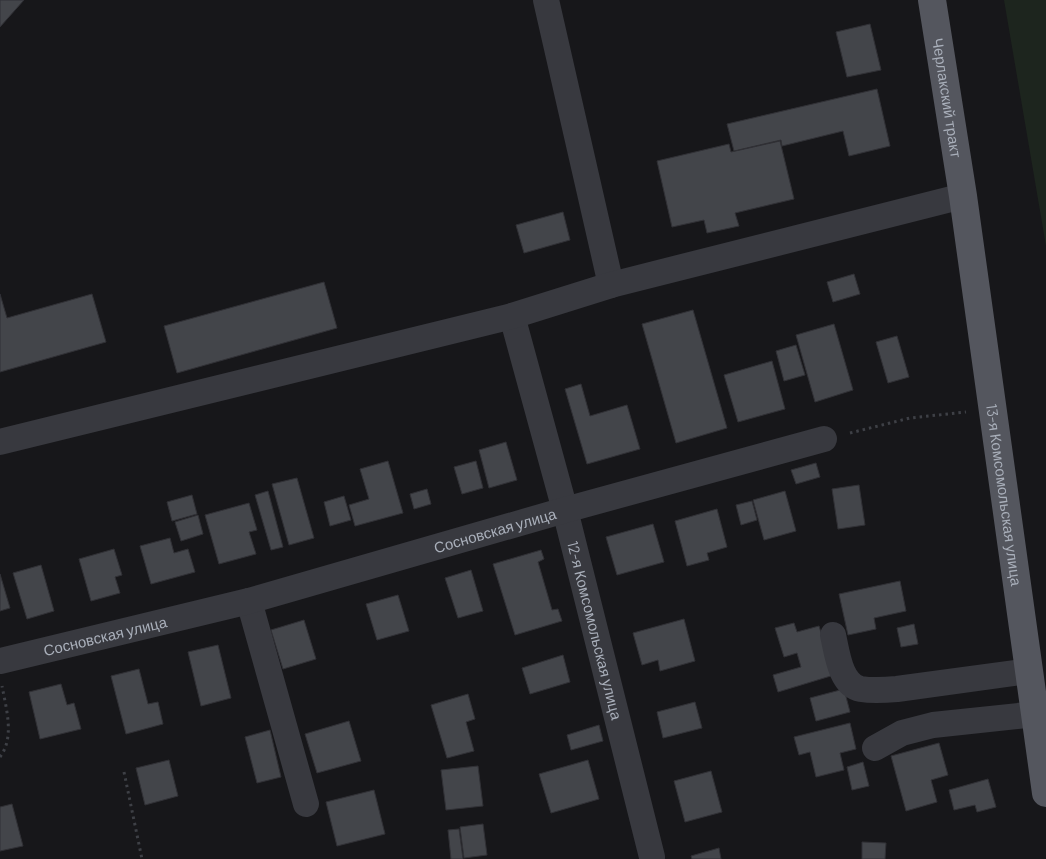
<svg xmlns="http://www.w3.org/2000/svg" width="1046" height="859" viewBox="0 0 1046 859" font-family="Barlow,sans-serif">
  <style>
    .green { fill: #1d251e }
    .building { fill: #43454a; stroke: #313136 }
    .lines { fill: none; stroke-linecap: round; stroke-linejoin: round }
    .path { stroke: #3e4046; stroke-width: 3; stroke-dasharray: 2.5 4; stroke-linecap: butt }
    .minor { stroke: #38393f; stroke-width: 26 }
    .major { stroke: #54565e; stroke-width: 28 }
    .labels { text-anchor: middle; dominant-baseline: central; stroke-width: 4; stroke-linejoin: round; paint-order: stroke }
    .street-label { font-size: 15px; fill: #a9afba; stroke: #121215 }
  </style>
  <rect width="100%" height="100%" fill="#17171a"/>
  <path class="green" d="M1004,0H1046V246Z"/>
  <path class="building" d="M0,0H24L0,27Z
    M870,24L881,70L847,77L836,32Z
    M877,89L890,146L849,156L843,131L782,146L781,140L734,151L727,124Z
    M780,141L794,199L735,213L739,226L707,233L704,220L672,227L657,161L729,144L731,152Z
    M563,212L570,240L524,253L516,225Z
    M854,274L860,294L833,302L827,282Z
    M324,282L337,328L177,373L164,326Z
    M0,294L7,318L92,294L106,342L0,372Z
    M693,310L727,428L676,443L642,324Z
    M834,324L853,390L815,402L796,335Z
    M897,336L909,377L888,383L876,342Z
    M796,345L805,375L784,381L776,351Z
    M772,361L785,409L738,422L724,375Z
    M581,384L590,416L627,405L640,449L587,464L565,389Z
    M506,442L517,480L489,488L479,450Z
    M388,461L403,513L355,526L349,505L369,499L360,469Z
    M476,461L483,488L462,494L454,467Z
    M816,463L820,477L796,484L791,470Z
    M297,478L314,538L289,545L272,484Z
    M859,485L865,525L838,529L832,489Z
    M427,489L431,504L414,509L410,494Z
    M268,491L283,547L271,550L255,495Z
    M785,491L796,531L764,540L753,500Z
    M192,495L197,514L172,521L167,502Z
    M344,496L351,520L330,526L324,502Z
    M752,501L757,520L741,525L736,505Z
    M249,503L257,530L249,532L256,554L219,564L205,515Z
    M717,509L727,547L707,553L709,560L687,566L675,521Z
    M198,515L203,534L181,541L175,522Z
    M653,524L664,562L617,575L606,537Z
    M170,538L174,553L188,549L195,572L151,584L140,546Z
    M114,549L122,575L115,577L120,593L91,601L79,559Z
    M541,550L544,559L538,562L552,610L558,609L562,621L515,635L493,564Z
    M41,565L54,611L27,619L13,573Z
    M471,570L483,611L458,618L445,578Z
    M0,574L10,608L0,611Z
    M900,581L906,611L874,618L876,629L848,635L839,594Z
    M398,595L409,631L377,640L366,604Z
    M684,619L695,661L660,671L658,660L642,665L633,633Z
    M304,620L316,659L283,669L271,630Z
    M794,623L797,632L819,626L834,675L778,692L773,675L801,667L797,653L784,657L775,628Z
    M914,624L918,644L901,647L897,628Z
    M218,645L231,698L201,706L188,652Z
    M563,655L570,682L530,694L522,668Z
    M139,669L148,704L158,702L163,724L126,734L111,676Z
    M61,684L67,705L74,703L81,729L40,739L29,692Z
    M844,689L850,712L816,721L810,698Z
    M468,694L475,719L466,722L474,751L447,758L431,705Z
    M695,702L702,728L663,738L657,712Z
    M349,721L361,761L317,773L305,734Z
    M850,723L856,749L840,753L844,770L816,777L810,752L799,755L794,737Z
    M599,725L603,741L571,750L567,735Z
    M270,730L281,777L257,783L245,737Z
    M939,743L948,775L931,780L937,802L906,811L891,756Z
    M169,760L178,796L145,805L136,768Z
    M588,760L599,799L551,813L539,774Z
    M863,762L869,786L852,790L847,767Z
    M478,766L483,806L446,810L441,770Z
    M711,771L722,812L685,822L674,781Z
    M988,779L996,807L977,812L975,805L954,810L949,790Z
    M374,790L385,834L337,846L326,802Z
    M12,804L23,846L0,851V807Z
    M483,824L487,855L464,858L460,827Z
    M459,829L463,859H451L448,830Z
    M862,842L886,843L885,859H862Z
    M719,848L721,859H692L691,856Z"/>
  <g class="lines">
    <path class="path" d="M850,433L910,418L966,412
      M0,757C15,737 6,708 2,686
      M124,772L142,859"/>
    <g class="minor">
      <path d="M546,0L611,285"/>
      <path id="s1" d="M512,316L565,510L652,857"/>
      <path d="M0,442L512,316L611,285L963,196"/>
      <path d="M249,601L306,804"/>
      <path d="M833,635C837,652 840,685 861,689C873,691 886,690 897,689L1029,671"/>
      <path id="s2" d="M0,661L249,601L565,510L824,439"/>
      <path d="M875,748L902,733L933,725L1046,713"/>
    </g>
    <path class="major" id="s3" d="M932,0L963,196L1046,793"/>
  </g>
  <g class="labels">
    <g class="street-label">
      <text stroke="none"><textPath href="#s3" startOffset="99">Черлакский тракт</textPath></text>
      <text stroke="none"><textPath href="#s3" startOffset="500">13-я Комсомольская улица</textPath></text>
      <text stroke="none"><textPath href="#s2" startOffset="512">Сосновская улица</textPath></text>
      <text stroke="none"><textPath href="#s1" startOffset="325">12-я Комсомольская улица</textPath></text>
      <text stroke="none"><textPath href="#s2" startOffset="108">Сосновская улица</textPath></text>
    </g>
  </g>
</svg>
